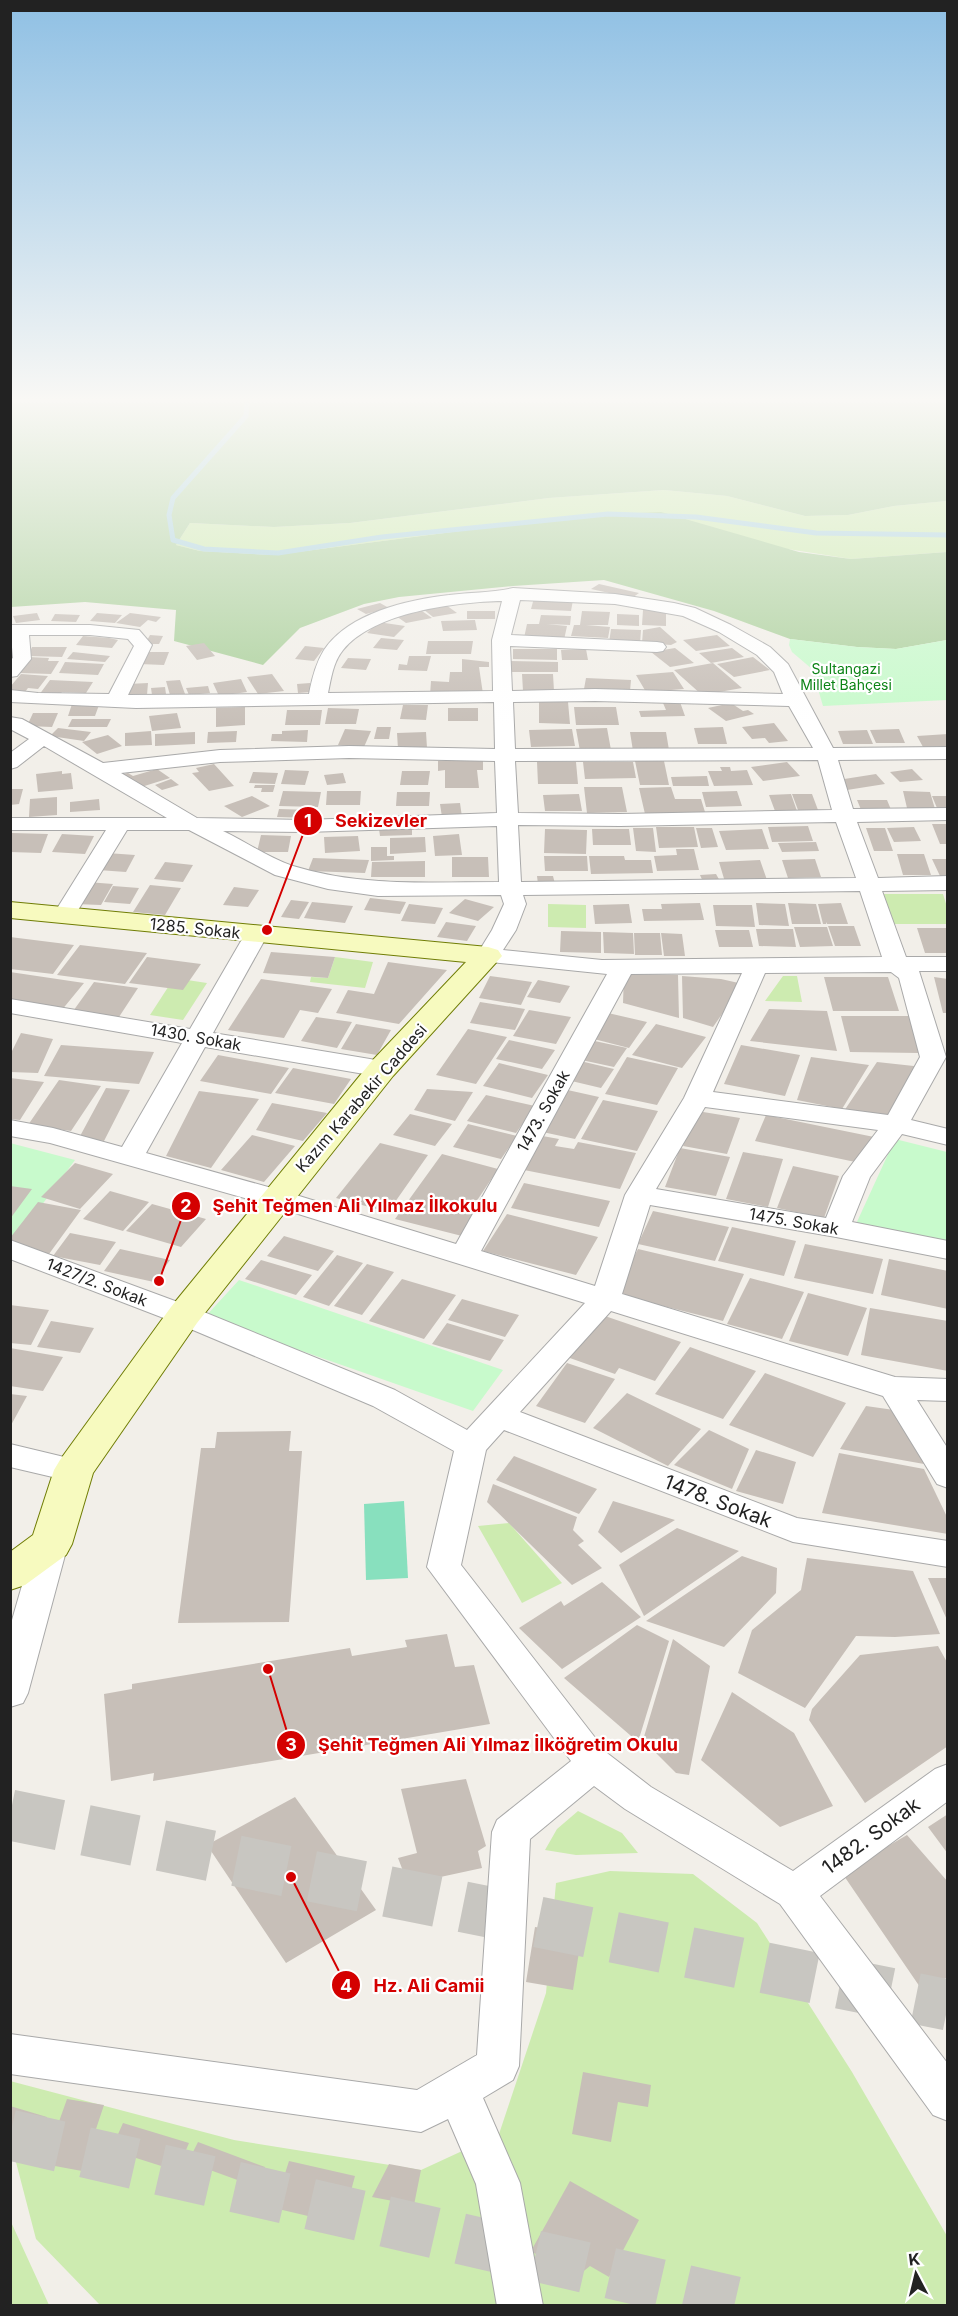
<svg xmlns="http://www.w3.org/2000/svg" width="958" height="2316" viewBox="0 0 958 2316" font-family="Inter,sans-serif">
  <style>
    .grass { fill: #cdebb0 }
    .forest { fill: #add19e }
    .park { fill: #c8facc }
    .pitch { fill: #88e0be }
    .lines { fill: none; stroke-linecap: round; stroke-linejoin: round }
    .stream { stroke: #aad3df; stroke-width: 5 }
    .building { fill: #c7bfb8 }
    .highway-tunnel { stroke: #c8c6c1; stroke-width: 51; stroke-dasharray: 51 26; stroke-linecap: butt }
    .street-casing { stroke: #a9a9a9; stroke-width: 2 }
    .secondary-casing { stroke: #707d05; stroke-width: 2 }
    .street { fill: #fff; fill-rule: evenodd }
    .secondary { fill: #f7fabf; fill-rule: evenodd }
    .labels { text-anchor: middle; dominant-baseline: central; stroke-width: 4.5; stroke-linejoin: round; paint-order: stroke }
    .far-park-label { font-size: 14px; fill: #0c8416; stroke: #fff }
    .street-label { font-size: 16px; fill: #222; stroke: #fff }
    .near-street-label { font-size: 20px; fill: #222; stroke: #fff }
    .leader { fill: none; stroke: #d40000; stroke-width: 2 }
    .callout-dot { fill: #d40000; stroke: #fff; stroke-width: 2 }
    .mark-label { font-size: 18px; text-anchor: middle; font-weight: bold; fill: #fff }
    .callout-label { font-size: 18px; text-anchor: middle; font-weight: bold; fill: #d40000; stroke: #fff; stroke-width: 4.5; stroke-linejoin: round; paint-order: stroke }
  </style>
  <rect width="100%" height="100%" fill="#f2efe9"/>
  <path class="grass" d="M664,490L727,496L805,516L848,515L894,506L947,501V552L851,559L576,516L274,555L200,551L176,545L190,523L274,527L350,523L549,498Z
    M880,894H943L947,907V924H890Z
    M548,904L586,905V928L548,927Z
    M335,957L373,962L365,988L310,982L311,977L328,978Z
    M783,976H797L802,1002L765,1001Z
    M174,978L207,983L183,1020L150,1015Z
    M509,1523L562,1583L522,1603L478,1526Z
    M578,1811L622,1833L638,1853L576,1855L545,1850L557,1829Z
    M610,1871L693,1874L757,1923L852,2072L947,2236V2305H100L36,2239L11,2143L10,2081L234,2140L421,2170L499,2134L546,1993L556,1883Z
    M10,2222H11L49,2305H11Z"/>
  <path class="forest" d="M11,403H947V501L894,506L848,515L805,516L727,496L664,490L549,498L350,523L274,527L190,523L176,545L200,551L274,555L576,516L661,512L799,552L851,559L947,552V640L896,649L857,647L790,639L714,611L604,580L513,586L399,597L364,604L300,628L263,665L174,641L176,610L85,602L11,607Z"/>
  <path class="park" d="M790,639L857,647L896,649L947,640V700L823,706L812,669L792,652L789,645Z
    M895,1139L947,1152V1247L856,1224Z
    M10,1143L75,1160L16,1240L11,1237Z
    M239,1280L503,1370L473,1411L205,1317Z"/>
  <path class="pitch" d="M404,1501L408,1578L366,1580L364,1504Z"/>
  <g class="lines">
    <path class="stream" d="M247,403L246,416L173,498L169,515L173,540L204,549L278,553L382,537L608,514L696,517L816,533L948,535"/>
  </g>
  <path class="building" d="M599,584L639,593L632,598L591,589Z
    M534,598L573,600L571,611L531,609Z
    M380,603L389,608L366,614L357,609Z
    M446,605L457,613L433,617L423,609Z
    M643,610H666V626L642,625Z
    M422,611L432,618L406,623L396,616Z
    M467,611H495V619H467Z
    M582,611L610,612L608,625H586L610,627L608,638L571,636L574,625H580Z
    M37,613L40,620L16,623L13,616Z
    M97,613L122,615L115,623L90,621Z
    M130,613L161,617L156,622L148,620L140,627L116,623Z
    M55,614L80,615L76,622L51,621Z
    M617,614L639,615V626L617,625Z
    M541,615L571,616L570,625L547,624L567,626L564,640L524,638L527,624H539Z
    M475,620L477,630L443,631L441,621Z
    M378,622L405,626L394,637L367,633Z
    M660,627L677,642L671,645L642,643L643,630Z
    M611,629L641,630L640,644L609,643Z
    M150,635L163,636L159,644H145Z
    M717,635L730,646L696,651L683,640Z
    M83,636L109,638L118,640L112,648L76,645Z
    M381,638L404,640L397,650L373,648Z
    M428,641H473L471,654H426Z
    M204,643L215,656L197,660L186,646Z
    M305,646L324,648L314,661L295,659Z
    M32,647H67L62,657L28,656Z
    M675,648L694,663L670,667L651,652Z
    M732,648L744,657L711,663L699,653Z
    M513,649H557V660L513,659Z
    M586,649L588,660H562L561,650Z
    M73,652L110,656L105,662L67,659Z
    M143,652H169L164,665L139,664Z
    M409,656H431L427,671L398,670L399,664L407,665Z
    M29,657L49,658L48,661H59L51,674L20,673Z
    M753,657L770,670L734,677L717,664Z
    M348,658L371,659L366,670L341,668Z
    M462,659L489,662V667H479L483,694L430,695L431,681L449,682L450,672H462Z
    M510,661L558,662V672H510Z
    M65,662L104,664L98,675L59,673Z
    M713,663L742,688L702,695L674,670Z
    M673,672L684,689L646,692L636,675Z
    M21,674L48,676L38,689L28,688L25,692L10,691V687Z
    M272,674L284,691L258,694L247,677Z
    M522,674H553L554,691H523Z
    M586,678L631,680L630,691L584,689Z
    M241,679L247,692L219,696L213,683Z
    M50,680L93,682L86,693L62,692L59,696L39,695Z
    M180,680L185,694L170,695L166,681Z
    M148,683L147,695L128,696V684Z
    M310,683L312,692L298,693L297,684Z
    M208,686L210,693L189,695L186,688Z
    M165,687L166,694L152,695L151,688Z
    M539,702H568L570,724L539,723Z
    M680,702L685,716L641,717L639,711L666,710L663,703Z
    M731,703L743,711L748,710L754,714L726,721L708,708Z
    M72,704L99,705L95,716H68Z
    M403,705H428L426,720L400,719Z
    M245,707V725L216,727V708Z
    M574,707H616L619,725H576Z
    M328,708L359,709L356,724H325Z
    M448,708H478V721H448Z
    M287,710H322L320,725H285Z
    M33,713H58L52,727L27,726Z
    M177,713L181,728L152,731L149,716Z
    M72,719H111L107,727H68Z
    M774,723L788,741L769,743L765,738L752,739L742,727Z
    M377,727H391L389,739H374Z
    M723,727L727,744H698L694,728Z
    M58,728L91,732L84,741L50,736Z
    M607,728L611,750L580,751L576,729Z
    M345,729L371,731L364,747L338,745Z
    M572,729L575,746L531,747L529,730Z
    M899,729L905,743H876L870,730Z
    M308,730L307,742L271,741L272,734H282V731Z
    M867,730L873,744H843L838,731Z
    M151,731L152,745L125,746V733Z
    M237,731L236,742L207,743L208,732Z
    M195,732V744L155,746V734Z
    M426,732L427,748L398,749L397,733Z
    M630,732H666L669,750L633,751Z
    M948,734V746L923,747L917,736Z
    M108,735L122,746L97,754L82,742Z
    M438,761H483V770H477L479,788H445V770L438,771Z
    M635,761H664L669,785H640Z
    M537,762H576L578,784H538Z
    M583,762H633L636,778L585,779Z
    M787,762L800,776L763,781L751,767Z
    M214,764L234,786L209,791L192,773L199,772L196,768Z
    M720,767H730L731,771L747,770L753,785L714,786L708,771H722Z
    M157,769L170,778L138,788L120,775L128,773L133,776Z
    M912,769L923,780L900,782L890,772Z
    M285,770L309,771L305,785L281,784Z
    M62,771V774L71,773L73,789L38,792L36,774Z
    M402,771H430L428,785H400Z
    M253,772L278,773L275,784L249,783Z
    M343,773L346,783L327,785L324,775Z
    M876,774L885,784L847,790L838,780Z
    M707,776L709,786H673L671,777Z
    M171,779L179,785L162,790L155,785Z
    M255,785H275L273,792H261L262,788H254Z
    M584,787H622L627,812L587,813Z
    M671,787L675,799H701L705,812L645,814L639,788Z
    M10,789H23L19,804L10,805Z
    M283,791L321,792L318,807L279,806Z
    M327,791H361L360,805H326Z
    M737,791L742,806L706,807L702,792Z
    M903,791L930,792L935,809L907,808Z
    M397,792H430L429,806H396Z
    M579,794L582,811H545L543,795Z
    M791,794L797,811H775L769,795Z
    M792,794H812L818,810H798Z
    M252,796L270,806L242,817L224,806Z
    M932,796H948V808H937Z
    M57,797V815L29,817L30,799Z
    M99,799L100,810L70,812V802Z
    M857,800H887L892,812H862Z
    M460,803L462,817H442L440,804Z
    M279,809L310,810L307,818L277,817Z
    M932,824H948V844H940Z
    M808,826L813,841L772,842L768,827Z
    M656,827H694L698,847L659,848Z
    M914,827L921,841L894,842L887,828Z
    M412,828V835L380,836L379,829Z
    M633,828H653L656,852L636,851Z
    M696,828H712L718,847L701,848Z
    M866,828H885L893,851H874Z
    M545,829L587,830L586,854L544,853Z
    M592,829H629L631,845H593Z
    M762,829L769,849L726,850L719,831Z
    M12,833L48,834L41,853L10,852Z
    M62,834L94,836L85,854L52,852Z
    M459,834L462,855L435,856L433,836Z
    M261,835L291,836L288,852H257Z
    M358,836L360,851L325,853L324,837Z
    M425,837L426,852L390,854V838Z
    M816,842L819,851L782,852L778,843Z
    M371,847H387V856H394V860L371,861Z
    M676,849H694L699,870L657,871L654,856L677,855Z
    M107,853L135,855L126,872L98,870Z
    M897,854H924L931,875H903Z
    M544,856H587L588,871H545Z
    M589,856H624L625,860H651L653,873L591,874Z
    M452,857H488L489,877H452Z
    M313,858L369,860L365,873L308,871Z
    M815,859L821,877L788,878L782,860Z
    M932,859H948V875L940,876Z
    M760,860L767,880L725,882L719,862Z
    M425,861V877H371L372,862Z
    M165,862L193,865L183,882L154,879Z
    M716,874L721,883L704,884L700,875Z
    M537,876H553L555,884H538Z
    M87,882L113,884L101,905L75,904Z
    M150,885L181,888L165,915L133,912Z
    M113,886L139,888L130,904L104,902Z
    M234,887L259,890L248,907L223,905Z
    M370,898L406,902L400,914L364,910Z
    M465,899L494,907L478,921L449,913Z
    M291,900L309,902L299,919L281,917Z
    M312,902L353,906L345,923L304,918Z
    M700,903L704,920L644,921L642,909H662L661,904Z
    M756,903L785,904L789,926L759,925Z
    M788,903L816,904L821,924H792Z
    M841,903L848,924H827L826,922V924H823L818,904Z
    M409,904L443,908L435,924L401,921Z
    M629,904L632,923L595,924L593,905Z
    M713,905H752L755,927L716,926Z
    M446,922L476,926L467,941L437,937Z
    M828,926H854L861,946H835Z
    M794,927H827L833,946L800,947Z
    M917,928H948V953H925Z
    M756,929H793L796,947L759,946Z
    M715,930H749L753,947H719Z
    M561,931L601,932V953L560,952Z
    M603,932L633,933L634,954L604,953Z
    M634,933H660L662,955H635Z
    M661,933L682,934L685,956H664Z
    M10,937L74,945L53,974L10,969Z
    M80,945L147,953L125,984L57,975Z
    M271,952L335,957L328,978L263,973Z
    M147,957L201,964L183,990L129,983Z
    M388,962L447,970L399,1024L336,1013L348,990L374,994Z
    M10,972L84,983L61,1011L10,1004Z
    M624,974L678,975L679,1018L623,1003Z
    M490,976L532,982L521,1005L479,998Z
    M682,976L721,979L743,984L713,1027L683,1018Z
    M824,977H888L899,1011H833Z
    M934,977L948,979V1013H943Z
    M261,979L332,989L318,1013L300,1010L284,1038L228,1030Z
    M538,980L570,986L560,1003L527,997Z
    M94,982L138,988L117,1020L71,1014Z
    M480,1002L525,1009L515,1030L470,1023Z
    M769,1009L827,1011L837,1051L750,1041Z
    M529,1010L571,1017L556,1044L513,1036Z
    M608,1013L647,1022L629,1048L590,1038Z
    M841,1016H909L919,1053L850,1052Z
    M316,1017L352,1022L337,1048L301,1041Z
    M356,1024L391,1030L377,1055L341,1049Z
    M656,1024L706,1037L682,1068L632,1055Z
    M468,1029L507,1037L476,1084L436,1075Z
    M21,1033L53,1039L38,1073L10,1072V1055Z
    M509,1040L555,1050L542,1069L496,1059Z
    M590,1040L627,1048L614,1067L577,1059Z
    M61,1045L154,1052L139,1084L44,1076Z
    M741,1045L800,1055L785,1096L724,1084Z
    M218,1055L289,1068L271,1094L200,1081Z
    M627,1057L678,1068L657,1105L605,1094Z
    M811,1057L869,1065L842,1109L797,1100Z
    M576,1060L614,1069L601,1088L563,1079Z
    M877,1062L923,1067L891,1118L844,1111Z
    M499,1063L548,1075L532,1098L483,1086Z
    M293,1068L351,1079L334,1104L275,1093Z
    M10,1078L44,1082L20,1120L10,1119Z
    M59,1080L101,1086L71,1131L28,1125Z
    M106,1088L130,1090L104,1141L79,1138Z
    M427,1089L473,1092L455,1121L414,1110Z
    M563,1089L599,1097L575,1139L538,1131Z
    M199,1091L259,1099L211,1168L166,1156Z
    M486,1095L535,1106L516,1133L467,1121Z
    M603,1100L658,1111L637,1151L581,1139Z
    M272,1103L327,1113L303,1141L256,1130Z
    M697,1111L740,1118L727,1154L683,1146Z
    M410,1114L452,1124L435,1146L393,1135Z
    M766,1115L874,1137L865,1164L755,1141Z
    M468,1124L517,1136L501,1159L453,1147Z
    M252,1135L295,1146L264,1182L221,1170Z
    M537,1135L559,1139L555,1146L574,1149L578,1142L636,1153L620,1189L519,1169Z
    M380,1143L428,1155L388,1212L336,1198Z
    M680,1148L730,1157L716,1196L665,1187Z
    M743,1152L783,1159L768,1207L726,1199Z
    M442,1154L498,1169L476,1202L473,1199L465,1211L476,1214L462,1236L395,1219Z
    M75,1163L113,1174L80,1209L41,1197Z
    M793,1166L839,1176L824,1218L777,1208Z
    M524,1183L610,1201L599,1227L511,1208Z
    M10,1186L32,1189L10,1219Z
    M110,1191L149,1202L123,1231L83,1219Z
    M38,1202L81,1210L49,1254L10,1246V1238Z
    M152,1204L206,1219L181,1247L126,1231Z
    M653,1211L729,1227L715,1261L638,1244Z
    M507,1214L598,1237L576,1275L483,1251Z
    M732,1227L796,1241L784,1276L718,1261Z
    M70,1233L116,1242L100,1265L53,1256Z
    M284,1236L334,1251L318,1271L267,1256Z
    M805,1244L883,1259L873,1294L794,1278Z
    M120,1249L170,1260L154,1282L104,1271Z
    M638,1249L744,1274L723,1321L615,1294Z
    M337,1255L363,1263L329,1306L303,1297Z
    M889,1259L948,1271V1309L881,1295Z
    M261,1260L312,1275L296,1295L245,1279Z
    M367,1264L394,1272L362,1315L334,1306Z
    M750,1278L804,1292L782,1339L727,1324Z
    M402,1279L456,1295L424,1339L369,1321Z
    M808,1293L867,1308L848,1356L789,1341Z
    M462,1299L519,1315L505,1337L448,1320Z
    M10,1305L49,1310L31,1345L10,1343Z
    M870,1308L948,1321V1371L861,1355Z
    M599,1314L681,1342L655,1381L619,1368L615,1374L567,1357Z
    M51,1321L94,1328L80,1353L37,1347Z
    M447,1323L504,1340L490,1361L432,1344Z
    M690,1347L756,1371L723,1419L655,1394Z
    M10,1348L63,1357L43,1391L10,1386Z
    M567,1363L615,1379L585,1423L536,1406Z
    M765,1373L846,1403L813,1457L729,1425Z
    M627,1393L701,1429L668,1466L593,1428Z
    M10,1394L27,1396L10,1427Z
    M866,1406L901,1411L924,1464L840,1449Z
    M709,1430L749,1449L732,1489L674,1465Z
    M291,1431L289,1451H302L289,1622L178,1623L201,1448H215L217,1432Z
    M756,1450L796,1462L783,1504L736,1491Z
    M839,1453L924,1469L948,1519V1534L822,1513Z
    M514,1456L597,1489L579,1514L496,1480Z
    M493,1484L577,1517L573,1530L584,1541L578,1545L602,1568L572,1585L487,1502Z
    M613,1501L675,1520L621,1553L598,1532Z
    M677,1528L739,1551L644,1616L619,1565Z
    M742,1556L777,1568L776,1593L724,1647L646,1621Z
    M807,1558L913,1571L940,1634L895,1637L856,1636L805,1708L738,1673L752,1630L801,1590Z
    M928,1578H948V1622Z
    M602,1582L641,1617L562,1669L519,1628L561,1601L564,1606Z
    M637,1625L669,1641L638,1742L564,1678Z
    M447,1634L455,1667L474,1665L490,1724L153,1781L154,1773L111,1781L104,1694L132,1689V1684L350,1648L352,1656L407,1647L405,1640Z
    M673,1639L710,1666L689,1775L676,1773L643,1740Z
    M938,1646L948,1664V1746L865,1803L809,1720L812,1709L860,1655Z
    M732,1692L794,1733L833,1806L780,1827L701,1760Z
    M466,1779L486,1846L478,1851L482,1868L408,1884L398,1858L417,1853L401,1789Z
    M295,1797L376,1910L286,1963L207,1845Z
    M948,1814V1854L928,1827Z
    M907,1835L948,1882V1977L922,1990L842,1873Z
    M535,1927L575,1933L579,1952L573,1990L526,1982Z
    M948,1987V2014L933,1996Z
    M583,2072L651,2085L648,2107L618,2102L611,2142L572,2134Z
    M67,2099L104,2105L82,2171L44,2164Z
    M10,2106L47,2117L30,2151L10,2144Z
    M123,2123L189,2143L177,2171L111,2150Z
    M198,2142L265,2167L257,2187L188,2162Z
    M289,2161L355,2176L342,2224L274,2208Z
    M389,2164L421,2170L414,2205L372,2197Z
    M570,2181L639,2220L609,2277L590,2266L575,2278L531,2251Z"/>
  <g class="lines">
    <path class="highway-tunnel" d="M10,1815L948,2005
      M10,2135L753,2306"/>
    <g class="street-casing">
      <path id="street" d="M513,588L615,594L674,603L695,608L731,625L770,647L788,664L833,748L948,747V759L838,760L853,809L948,808V820L857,822L878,878L948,876V890L882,891L906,957H948V971H919L946,1057L911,1120L948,1129V1145L902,1134L870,1177L852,1222L948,1241V1259L836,1237L650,1205L622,1294L895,1377L948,1379V1401L917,1400L948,1449V1488L937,1484L883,1396L611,1311L520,1412L797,1518L948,1541V1567L793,1542L504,1430L486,1450L461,1565L607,1753L651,1787L793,1871L935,1769L948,1764V1801L820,1896L948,2064V2121L933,2115L780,1904L625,1809L594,1786L530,1839L519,2066L513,2080L483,2098L520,2183L543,2306H497L476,2184L448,2119L421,2132L10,2074V2034L417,2090L477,2055L492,1832L497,1820L571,1761L427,1567L454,1451L373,1406L174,1322L10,1259V1240L194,1308L395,1390L467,1430L585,1303L266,1204L50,1143L10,1136V1120L53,1128L122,1147L182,1043L10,1013V999L190,1029L248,929L256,927L264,929L268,934L213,1033L382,1061L391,1064L395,1069L391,1074L382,1077L205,1047L146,1153L286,1192L456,1244L607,974L480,961L476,956L492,930L504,904L501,895L378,896L328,889L275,875L189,830H127L72,920L64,922L56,920L53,915L106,830H10V818H167L44,746L17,767L10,769V753L29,739L10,729V717L22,719L103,763L220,750L349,746L495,749L494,702L136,708L10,702V690L38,693L109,694L134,646L128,639L90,635H29L31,659L17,676L10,677V660L13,658L10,625H90L139,630L152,645L128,695L309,694C312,678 316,663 324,650C349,613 407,600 449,595C470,592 493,593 513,588ZM520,600L615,604L683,616L719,632L757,655L774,672L783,694L595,689L512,691L510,646L657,652L663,651L666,647L663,643L657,642L511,635ZM502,601L492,640L493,691L328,693C331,679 333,662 343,650C374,612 456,602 502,601ZM595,701L789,706L813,748L515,749L513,702ZM349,758L495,761L497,813L305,820L197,818L121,773L220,762ZM818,760L832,810L620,814L518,813L515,761ZM836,822L856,878L521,882L518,825L620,826ZM497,826L499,882C430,882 360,887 293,866C269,858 246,842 223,831L305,832ZM860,891L882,957L602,960L503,950L516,930L526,904L523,895ZM891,972L899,978L920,1057L888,1115L713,1092L765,973ZM742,973L684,1098L625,1195L595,1286L481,1251L631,974ZM705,1107L878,1130L843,1176L826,1218L656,1189Z
        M10,1444L85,1462L90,1470L85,1478L74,1482L10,1467Z
        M51,1531L63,1535L68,1544L28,1693L23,1703L10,1707V1627L34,1544L39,1535Z"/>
    </g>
    <g class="secondary-casing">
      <path id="secondary" d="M10,902L488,947L498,950L502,956L393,1076L197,1323L93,1473L72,1544L66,1555L25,1585L10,1590V1552L33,1535L54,1470L60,1460L171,1307L371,1062L466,962L10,918Z"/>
    </g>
    <use href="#street" class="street"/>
    <use href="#secondary" class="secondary"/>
  </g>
  <linearGradient id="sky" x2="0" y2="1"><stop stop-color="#8fc0e4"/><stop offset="0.55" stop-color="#f9f8f5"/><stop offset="1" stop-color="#f9f8f5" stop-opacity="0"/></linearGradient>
  <rect width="958" height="727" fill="url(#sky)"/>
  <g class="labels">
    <g class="far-park-label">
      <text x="846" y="668">Sultangazi<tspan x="846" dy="16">Millet Bahçesi</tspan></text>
    </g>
    <g class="street-label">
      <text transform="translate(195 928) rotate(6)">1285. Sokak</text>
      <text transform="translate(196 1037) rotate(10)">1430. Sokak</text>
      <text transform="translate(361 1098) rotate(-49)">Kazım Karabekir Caddesi</text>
      <text transform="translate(543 1111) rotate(-61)">1473. Sokak</text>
      <text transform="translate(794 1221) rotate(10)">1475. Sokak</text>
      <text transform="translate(97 1282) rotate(21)">1427/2. Sokak</text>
    </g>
    <g class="near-street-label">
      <text transform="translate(718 1501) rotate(21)">1478. Sokak</text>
      <text transform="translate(871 1836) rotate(-36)">1482. Sokak</text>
    </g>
  </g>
  <path class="leader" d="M267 930L308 821M159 1281L186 1206M268 1669L291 1745M291 1877L346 1985"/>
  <g class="callout-dot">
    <circle cx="267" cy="930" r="6"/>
    <circle cx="159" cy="1281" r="6"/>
    <circle cx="268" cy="1669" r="6"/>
    <circle cx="291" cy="1877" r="6"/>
    <circle cx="308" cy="821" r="15"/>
    <circle cx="186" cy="1206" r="15"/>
    <circle cx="291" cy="1745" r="15"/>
    <circle cx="346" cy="1985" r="15"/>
  </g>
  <g class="mark-label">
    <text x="308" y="827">1</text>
    <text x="186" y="1212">2</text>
    <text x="291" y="1751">3</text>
    <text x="346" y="1992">4</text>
  </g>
  <g class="callout-label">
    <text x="381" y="827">Sekizevler</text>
    <text x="355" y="1212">Şehit Teğmen Ali Yılmaz İlkokulu</text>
    <text x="498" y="1751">Şehit Teğmen Ali Yılmaz İlköğretim Okulu</text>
    <text x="429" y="1992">Hz. Ali Camii</text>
  </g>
  <rect width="958" height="2316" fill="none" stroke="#222222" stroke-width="24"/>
  <g transform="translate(916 2274) rotate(353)" stroke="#ffffff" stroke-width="4.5" paint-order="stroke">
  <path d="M0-4.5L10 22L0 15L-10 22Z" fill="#222222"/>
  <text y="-9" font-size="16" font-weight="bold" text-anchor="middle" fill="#222222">K</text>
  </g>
</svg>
